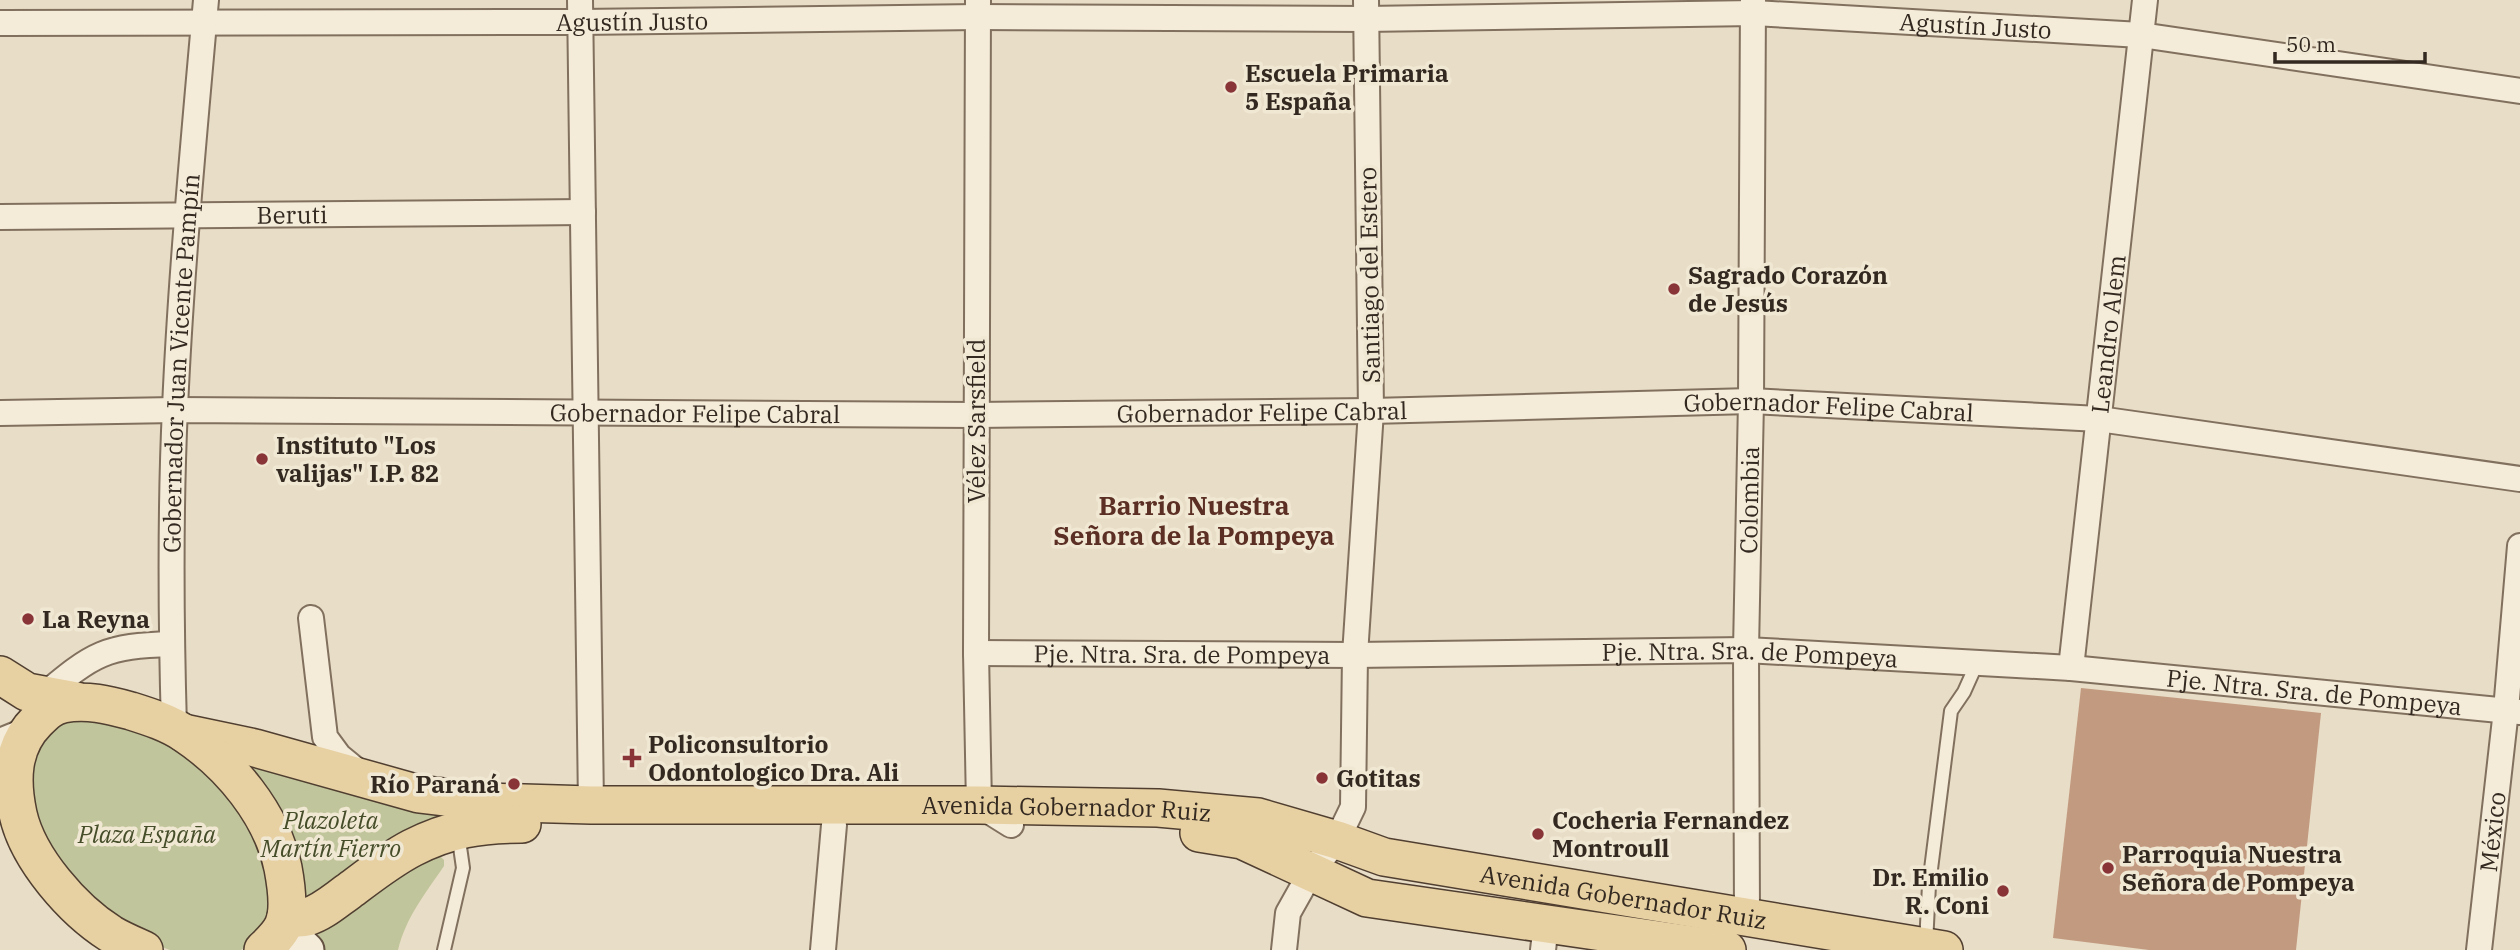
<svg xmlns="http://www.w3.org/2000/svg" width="2520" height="950" viewBox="0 0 2520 950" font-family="'IBM Plex Serif',serif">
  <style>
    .green { fill: #c1c59b }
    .building { fill: #c29a80 }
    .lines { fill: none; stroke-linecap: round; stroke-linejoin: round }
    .lane-casing { stroke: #81705e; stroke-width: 16 }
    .street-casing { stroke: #81705e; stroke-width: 28 }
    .secondary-casing { stroke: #635141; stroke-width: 37 }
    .primary-casing { stroke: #503f31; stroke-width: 40 }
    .lane { stroke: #f4ebd8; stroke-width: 12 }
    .street { stroke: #f4ebd8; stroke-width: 24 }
    .secondary { stroke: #f4ebd8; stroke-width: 33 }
    .primary { stroke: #e7d0a2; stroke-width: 37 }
    .poi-dot { fill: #893538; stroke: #f1e8d4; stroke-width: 2.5 }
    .labels { text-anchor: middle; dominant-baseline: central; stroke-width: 7; stroke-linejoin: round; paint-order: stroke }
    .street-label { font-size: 24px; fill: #332920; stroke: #f1e8d4 }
    .poi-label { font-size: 24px; font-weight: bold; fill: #332920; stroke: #f1e8d4; text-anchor: start }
    .park-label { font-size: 24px; font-style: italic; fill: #454d29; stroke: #f1e8d4 }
    .neighbourhood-label { font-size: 26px; font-weight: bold; fill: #5b2f24; stroke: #f1e8d4 }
  </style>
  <rect width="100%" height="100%" fill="#e8ddc6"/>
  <path class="green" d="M70,717L135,723L205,763L267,847L273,912L255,941L241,950H170L140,939L81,897L24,803L38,737Z
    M250,764L455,811L309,901L299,896L248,772Z
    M440,856L444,860V866C425,894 406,917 398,950H323L316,939L319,929L430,857Z"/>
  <path class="building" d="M2081,688L2321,713L2296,950H2149L2053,938Z"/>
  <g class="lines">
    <g class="lane-casing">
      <path id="lane" d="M1926,944L1929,885L1951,711L1964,692L1977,663
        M444,950L463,868L458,833"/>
    </g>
    <g class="street-casing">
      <g id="street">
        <path d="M580,0L591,805"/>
        <path d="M978,0L976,653L979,805L1011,825"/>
        <path id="s1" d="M0,23L580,22L978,17L1366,19L1754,13L2141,35L2520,91"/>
        <path id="s2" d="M0,217L583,212"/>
        <path id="s3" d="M0,413L175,410L976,415L1371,411L1751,401L2099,419L2520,479"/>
        <path d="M311,618L325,737L339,756L361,774"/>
        <path id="s4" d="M976,653L1355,655L1746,650L2071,668L2520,712"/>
        <path id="s5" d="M2071,668L2145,0"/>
        <path d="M43,696C94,653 105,646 172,644"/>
        <path id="s6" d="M174,727C171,622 170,513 175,408C181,272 194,136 206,0"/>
        <path d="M0,741L29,729"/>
        <path id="s7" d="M1747,916L1746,650L1751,401L1753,0"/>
        <path d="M823,950L834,825"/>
        <path d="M1284,950L1288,913L1311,872L1337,840L1353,807L1355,655L1371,411L1366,0"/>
        <path d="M1543,950L1546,925"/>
        <path id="s8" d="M2479,950L2506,710L2520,546"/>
      </g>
    </g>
    <g class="secondary-casing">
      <path id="secondary" d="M283,927L307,950"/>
    </g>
    <g class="primary-casing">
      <g id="primary">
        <path d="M0,675L27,692L76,701"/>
        <path id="s9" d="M184,733L255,748L419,794L486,802L591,805H979L1158,808L1258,817L1337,840L1384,857L1944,950"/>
        <path d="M1199,833L1242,840L1367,898L1727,950"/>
        <path d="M286,917C293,918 300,919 307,917C323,912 336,900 349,891C369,876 389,860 412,848C449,829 480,824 522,824"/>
        <path d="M144,950C133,945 121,940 111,934C73,910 28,859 18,814C11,781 11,747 37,721C45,713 52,706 63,704C86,699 109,705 131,711C150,717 169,723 185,734C230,764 272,814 283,868C286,884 290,911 283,926C279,935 270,943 263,950"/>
      </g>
    </g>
    <use href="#lane" class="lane"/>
    <use href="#street" class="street"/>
    <use href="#secondary" class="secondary"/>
    <use href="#primary" class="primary"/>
  </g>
  <g class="poi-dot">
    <circle cx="1231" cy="87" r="7"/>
    <circle cx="1674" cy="289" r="7"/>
    <circle cx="262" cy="459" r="7"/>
    <circle cx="28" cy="619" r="7"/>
    <path d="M628.5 747.5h7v7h7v7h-7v7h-7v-7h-7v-7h7z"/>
    <circle cx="1322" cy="778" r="7"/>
    <circle cx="514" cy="784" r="7"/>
    <circle cx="1538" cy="834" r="7"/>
    <circle cx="2108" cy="868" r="7"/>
    <circle cx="2003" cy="891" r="7"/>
  </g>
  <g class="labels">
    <g class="street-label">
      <text stroke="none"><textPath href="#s1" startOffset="632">Agustín Justo</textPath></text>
      <text stroke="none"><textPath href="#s1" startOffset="1976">Agustín Justo</textPath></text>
      <text stroke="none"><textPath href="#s2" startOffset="292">Beruti</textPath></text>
      <text transform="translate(1369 275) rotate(-91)">Santiago del Estero</text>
      <text stroke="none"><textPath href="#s5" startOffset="336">Leandro Alem</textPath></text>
      <text stroke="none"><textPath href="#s6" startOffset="364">Gobernador Juan Vicente Pampín</textPath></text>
      <text stroke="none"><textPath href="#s3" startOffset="1829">Gobernador Felipe Cabral</textPath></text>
      <text stroke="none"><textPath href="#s3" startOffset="1262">Gobernador Felipe Cabral</textPath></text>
      <text stroke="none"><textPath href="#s3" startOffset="695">Gobernador Felipe Cabral</textPath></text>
      <text transform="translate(976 421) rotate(-90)">Vélez Sarsfield</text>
      <text stroke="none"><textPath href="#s7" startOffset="416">Colombia</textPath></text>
      <text stroke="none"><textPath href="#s4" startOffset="206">Pje. Ntra. Sra. de Pompeya</textPath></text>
      <text stroke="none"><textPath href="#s4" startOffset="774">Pje. Ntra. Sra. de Pompeya</textPath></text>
      <text stroke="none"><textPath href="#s4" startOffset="1340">Pje. Ntra. Sra. de Pompeya</textPath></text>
      <text stroke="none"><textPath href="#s9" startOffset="891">Avenida Gobernador Ruiz</textPath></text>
      <text stroke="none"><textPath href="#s8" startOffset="119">México</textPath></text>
      <text stroke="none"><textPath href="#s9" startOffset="1458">Avenida Gobernador Ruiz</textPath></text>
    </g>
    <g class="poi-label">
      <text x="1245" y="73">Escuela Primaria<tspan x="1245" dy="28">5 España</tspan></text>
      <text x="1688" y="275">Sagrado Corazón<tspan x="1688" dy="28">de Jesús</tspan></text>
      <text x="276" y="445">Instituto "Los<tspan x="276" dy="28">valijas" I.P. 82</tspan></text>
      <text x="42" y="619">La Reyna</text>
      <text x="648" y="744">Policonsultorio<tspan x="648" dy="28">Odontologico Dra. Ali</tspan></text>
      <text x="1336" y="778">Gotitas</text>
      <text x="500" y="784" text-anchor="end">Río Paraná</text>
      <text x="1552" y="820">Cocheria Fernandez<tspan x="1552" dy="28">Montroull</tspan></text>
      <text x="2122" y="854">Parroquia Nuestra<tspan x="2122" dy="28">Señora de Pompeya</tspan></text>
      <text x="1989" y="877" text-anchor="end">Dr. Emilio<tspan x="1989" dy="28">R. Coni</tspan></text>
    </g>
    <g class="park-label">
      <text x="331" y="820">Plazoleta<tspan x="331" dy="28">Martín Fierro</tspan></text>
      <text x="147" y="834">Plaza España</text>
    </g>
    <g class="neighbourhood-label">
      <text x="1194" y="505">Barrio Nuestra<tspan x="1194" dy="30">Señora de la Pompeya</tspan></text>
    </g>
  </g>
  <path d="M2275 52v10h150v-10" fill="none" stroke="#332920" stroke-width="3.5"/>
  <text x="2286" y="52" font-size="21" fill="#332920" stroke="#f1e8d4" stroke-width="5" paint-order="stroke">50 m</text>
</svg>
